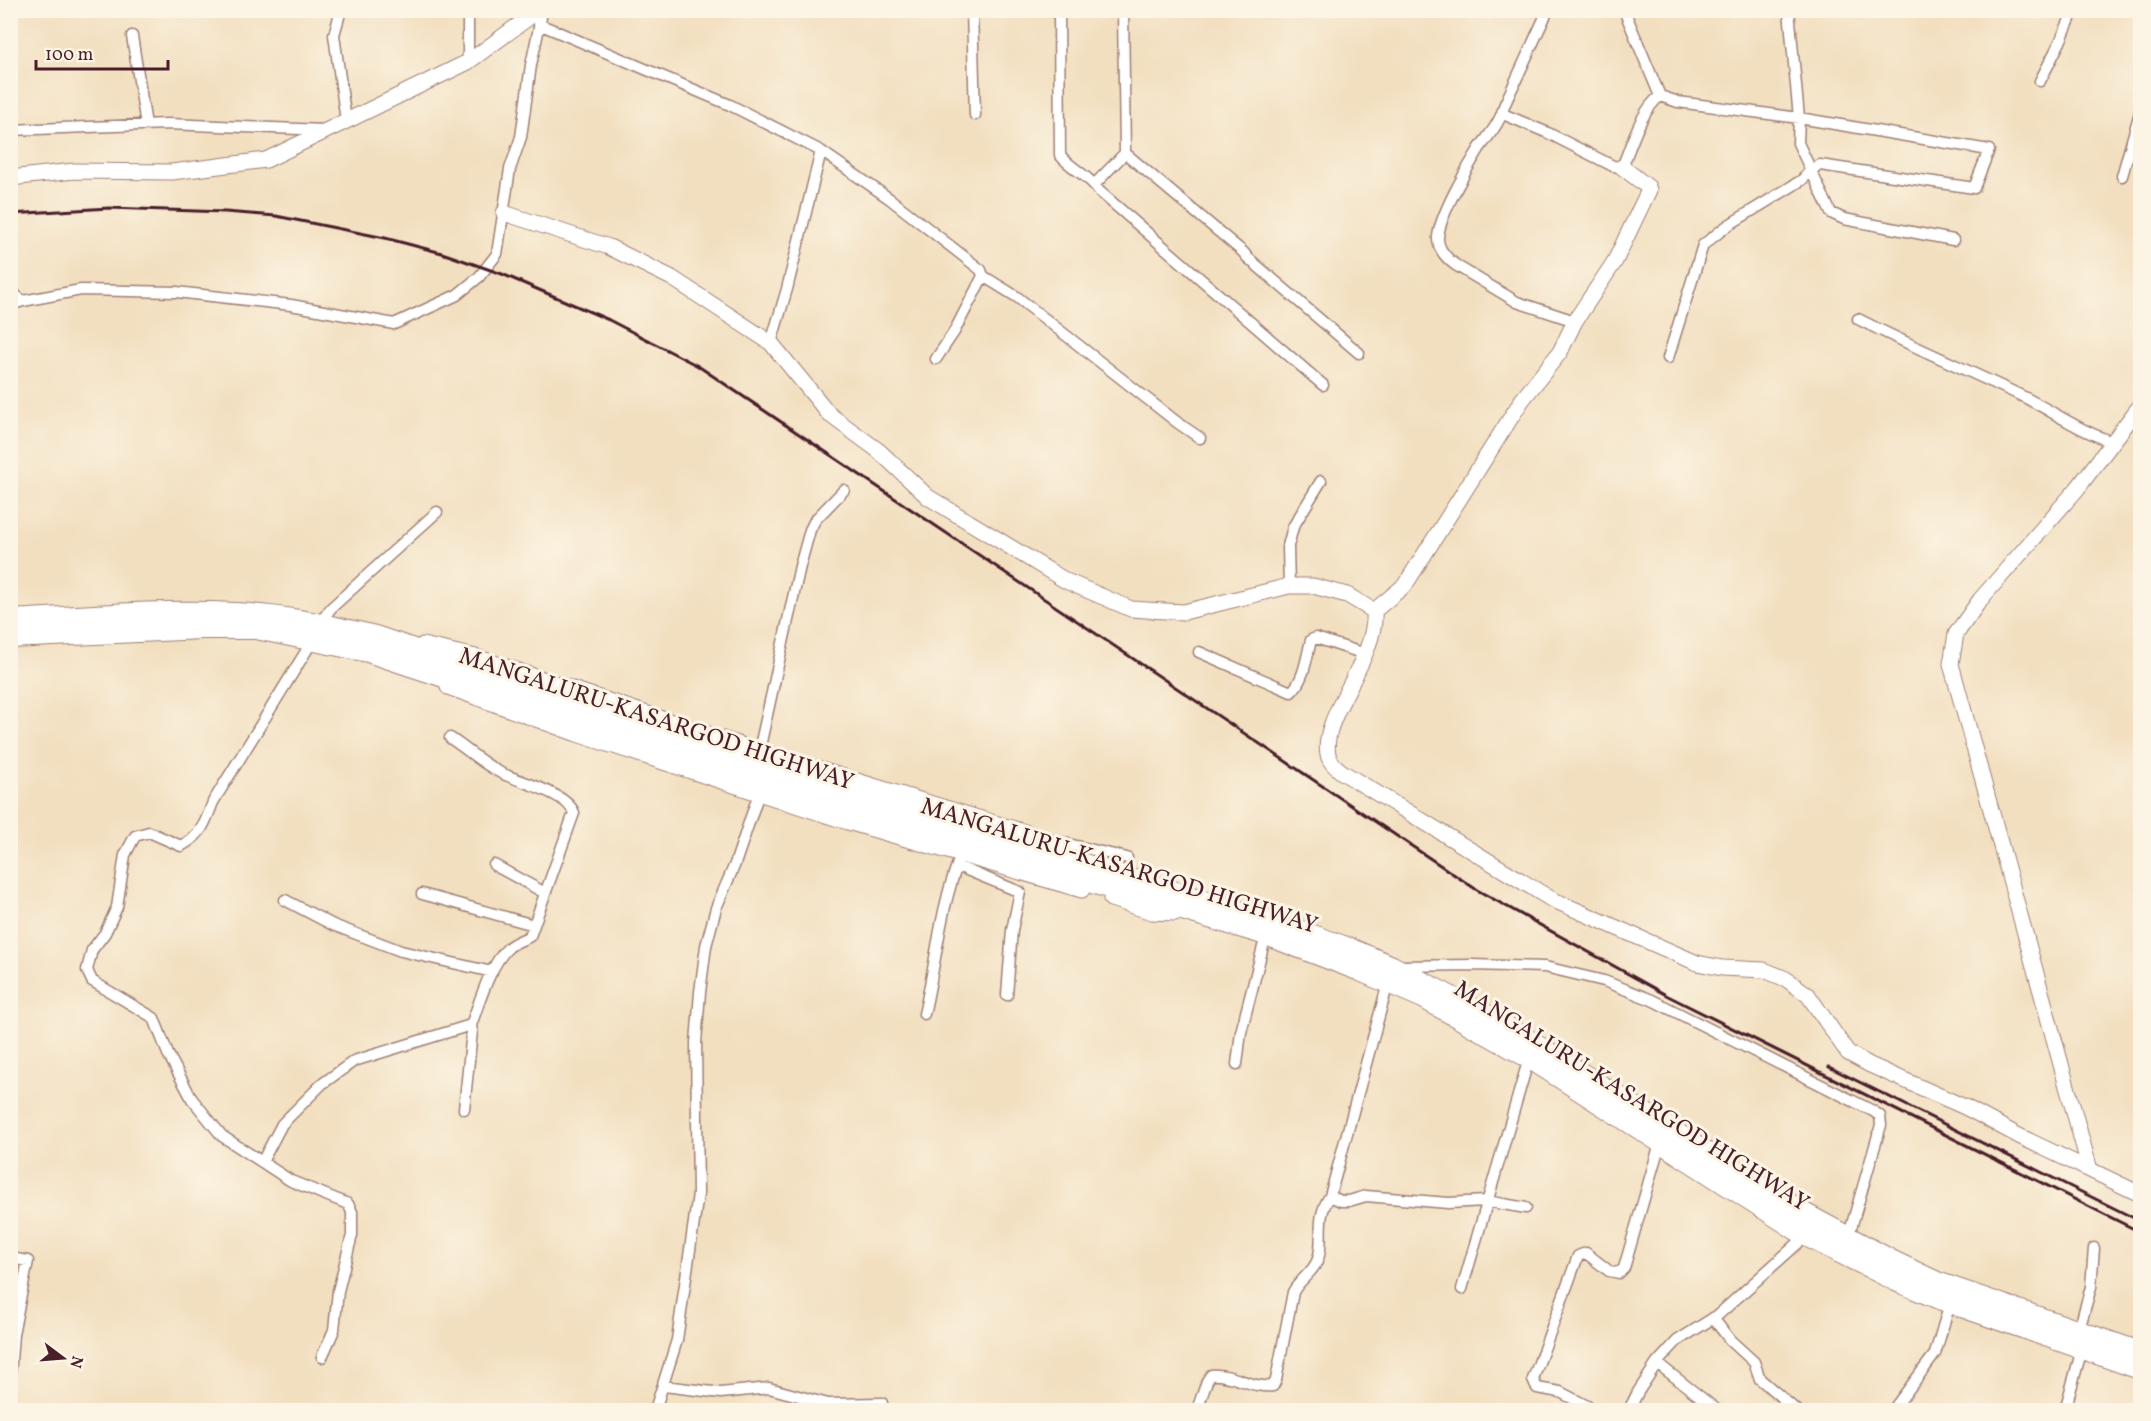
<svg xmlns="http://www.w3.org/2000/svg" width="2151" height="1421" viewBox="0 0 2151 1421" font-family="Vollkorn,serif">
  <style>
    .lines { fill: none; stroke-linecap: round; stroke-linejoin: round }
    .street-casing { stroke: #9e7f76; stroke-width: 13 }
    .secondary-casing { stroke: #9e7f76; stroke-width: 17 }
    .highway-casing { stroke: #9e7f76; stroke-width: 22 }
    .street { stroke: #fff; stroke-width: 10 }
    .secondary { stroke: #fff; stroke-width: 15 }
    .highway { stroke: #fff; stroke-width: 20 }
    .rail { stroke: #4a1f2b; stroke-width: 3 }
    .labels { text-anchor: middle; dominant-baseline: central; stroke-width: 6; stroke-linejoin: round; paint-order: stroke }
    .street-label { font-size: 24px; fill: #4a1f2b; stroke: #fcf5e5 }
  </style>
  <rect width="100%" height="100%" fill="#fcf5e5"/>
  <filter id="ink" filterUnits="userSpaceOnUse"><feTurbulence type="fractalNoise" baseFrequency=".0167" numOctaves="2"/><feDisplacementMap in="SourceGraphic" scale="12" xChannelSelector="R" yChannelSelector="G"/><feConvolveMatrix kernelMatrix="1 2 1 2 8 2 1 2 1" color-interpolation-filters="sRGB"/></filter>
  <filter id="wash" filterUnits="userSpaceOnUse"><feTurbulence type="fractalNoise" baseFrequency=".008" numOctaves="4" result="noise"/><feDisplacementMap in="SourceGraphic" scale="24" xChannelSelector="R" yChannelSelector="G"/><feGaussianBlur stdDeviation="1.35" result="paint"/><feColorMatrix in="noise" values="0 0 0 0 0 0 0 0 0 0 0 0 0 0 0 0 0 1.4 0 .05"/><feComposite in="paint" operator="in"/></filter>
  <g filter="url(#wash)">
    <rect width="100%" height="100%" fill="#f2dfc0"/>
  </g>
  <g filter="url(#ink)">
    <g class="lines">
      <g class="street-casing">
        <path id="street" d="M341,10L334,35L346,121
          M972,10L975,115
          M1059,10L1060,155C1071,169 1090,176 1099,191L1323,385
          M1548,10L1504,106C1501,122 1488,136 1479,149C1467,168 1440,215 1438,237C1437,249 1448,260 1457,266L1517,302L1575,321
          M1624,10L1660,96L1678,102L1799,118L1989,150L1974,188L1820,165L1810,171L1802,180L1727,226L1703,245L1668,358
          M1789,10L1799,118L1798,143L1831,213L1844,219L1953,240
          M539,24L730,105L821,151L890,199L981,270L983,276L1017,297L1178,423L1200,438
          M132,36L146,125
          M468,62V10
          M2040,81L2060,42L2074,10
          M1503,114L1548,133L1613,166L1622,167C1632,144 1640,112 1660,96
          M10,130L167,124L325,130
          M1125,153L1243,252L1248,258L1359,353
          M2122,176L2140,112
          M1095,184L1125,153L1123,10
          M10,291L23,301
          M10,305L23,301L81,290L176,292L291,305L394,324L457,295L479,277L497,254L510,169L521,137L531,65L541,18
          M1858,319C1913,347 1970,371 2026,398C2055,413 2082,432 2113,442
          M771,343L787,289L821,151
          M936,359L954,332L983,276
          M1289,586L1288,546L1293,527L1321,481
          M320,623L331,608L437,512
          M313,640L213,802C205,823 202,835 181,846L149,832L135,836L125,855L117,907L105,933L92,950L87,970L92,981L154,1018L168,1054L192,1099L222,1136L291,1181L348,1204L352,1212V1235L338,1291L334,1330L322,1357
          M1199,652L1291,692C1304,681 1307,656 1311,640L1316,638L1365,654
          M450,738C467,749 483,764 501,773C520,782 567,793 574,813L530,936C523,940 515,942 509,947C490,964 480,1001 471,1025L472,1031L464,1109
          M759,751L800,566L810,530L815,520L844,490
          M1039,837L1127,858
          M494,865L545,893
          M957,866L1020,892L1012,930L1007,995
          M422,894L534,925
          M285,900L333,925L401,951L492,972
          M1398,966L1471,965L1545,967L1604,981L1652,1000L1873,1111L1880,1116L1881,1125L1848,1238
          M924,1014C936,963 940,909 959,860
          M1237,1064L1241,1032L1266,935
          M262,1162L282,1124L322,1084L354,1061L471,1025
          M1330,1196L1341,1201H1349L1366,1196L1448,1203L1486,1201L1526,1208
          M10,1258L28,1261L13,1334L10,1375
          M1462,1289L1529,1058
          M1713,1318L1730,1340L1754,1362L1760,1379L1796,1410
          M2079,1330L2091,1287L2094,1248
          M1657,1363L1717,1410
          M664,1386L721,1393L769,1388L828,1404L882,1403
          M655,1410L677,1340L698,1194L696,1043L700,992L706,946L716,908L735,864L761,787
          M1197,1410L1207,1381L1211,1375C1232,1373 1253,1389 1273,1386L1276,1380L1293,1292C1300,1279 1314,1272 1318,1259C1325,1237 1314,1220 1330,1196L1388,983
          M1595,1410L1560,1392L1537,1388L1533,1379L1578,1256L1586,1253L1609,1271L1619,1273L1624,1268L1660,1143
          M1629,1410L1638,1392L1657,1363L1677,1341L1718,1315L1806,1236
          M1893,1410L1935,1354L1950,1303
          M2065,1410L2082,1349"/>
      </g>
      <g class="secondary-casing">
        <path id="secondary" d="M10,178L74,171L172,172L266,160L468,62L539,10
          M504,213L609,247L672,278L771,343L830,415L879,451L928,497L1066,581L1131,609L1146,610L1184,612L1289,586H1313L1347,595L1374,611
          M2140,406L2077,489L1980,600L1956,634L1951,664L2090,1170L2140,1194
          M1374,611C1378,658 1320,717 1328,754C1329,762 1336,767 1342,772L1551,899L1697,963L1722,968L1764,970L1786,979L1808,995L1848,1053L1870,1065L1967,1108L2019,1136L2090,1170
          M1374,611L1405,585L1522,400L1560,352L1575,321L1615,261L1649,190L1648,187L1622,167
          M423,645L476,657L759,751L1027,833C1040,837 1047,843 1055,855
          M448,687L577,734L848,822L1082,890
          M1111,899L1152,912L1175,913"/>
      </g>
      <g class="highway-casing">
        <path id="highway" d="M10,620C85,616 160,609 235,613C283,615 329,625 375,636L767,768L1282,924L1349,948L1392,966L1498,1021L1804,1213L1893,1261L1937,1282L2140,1352
          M10,638L202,629H256L368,652L857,813L1266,935L1360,971L1423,998L1529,1058L1806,1236L1896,1281L1939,1299L2140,1369"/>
      </g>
      <use href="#street" class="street"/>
      <use href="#secondary" class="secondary"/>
      <use href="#highway" class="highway"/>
      <path class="rail" d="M10,214L109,208L225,212L276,216L385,238L442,253L502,274L609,320L698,366L1477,890L1668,996L2140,1232
        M1829,1067L2140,1221"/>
    </g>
  </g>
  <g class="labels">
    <g class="street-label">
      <text transform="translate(656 720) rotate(18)">MANGALURU-KASARGOD HIGHWAY</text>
      <text transform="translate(1119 867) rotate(17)">MANGALURU-KASARGOD HIGHWAY</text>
      <text transform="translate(1631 1097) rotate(32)">MANGALURU-KASARGOD HIGHWAY</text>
    </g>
  </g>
  <rect width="2151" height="1421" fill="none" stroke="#fcf5e5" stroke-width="36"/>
  <g transform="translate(63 1358) rotate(106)" stroke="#fcf5e5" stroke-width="4.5" paint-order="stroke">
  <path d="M0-4.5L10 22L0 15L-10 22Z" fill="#4a1f2b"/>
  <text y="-9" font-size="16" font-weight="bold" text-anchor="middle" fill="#4a1f2b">N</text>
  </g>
  <path d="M36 60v9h132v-9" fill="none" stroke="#4a1f2b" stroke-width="3"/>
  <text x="45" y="60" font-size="18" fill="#4a1f2b" stroke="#fcf5e5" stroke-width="4.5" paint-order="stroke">100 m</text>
</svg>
